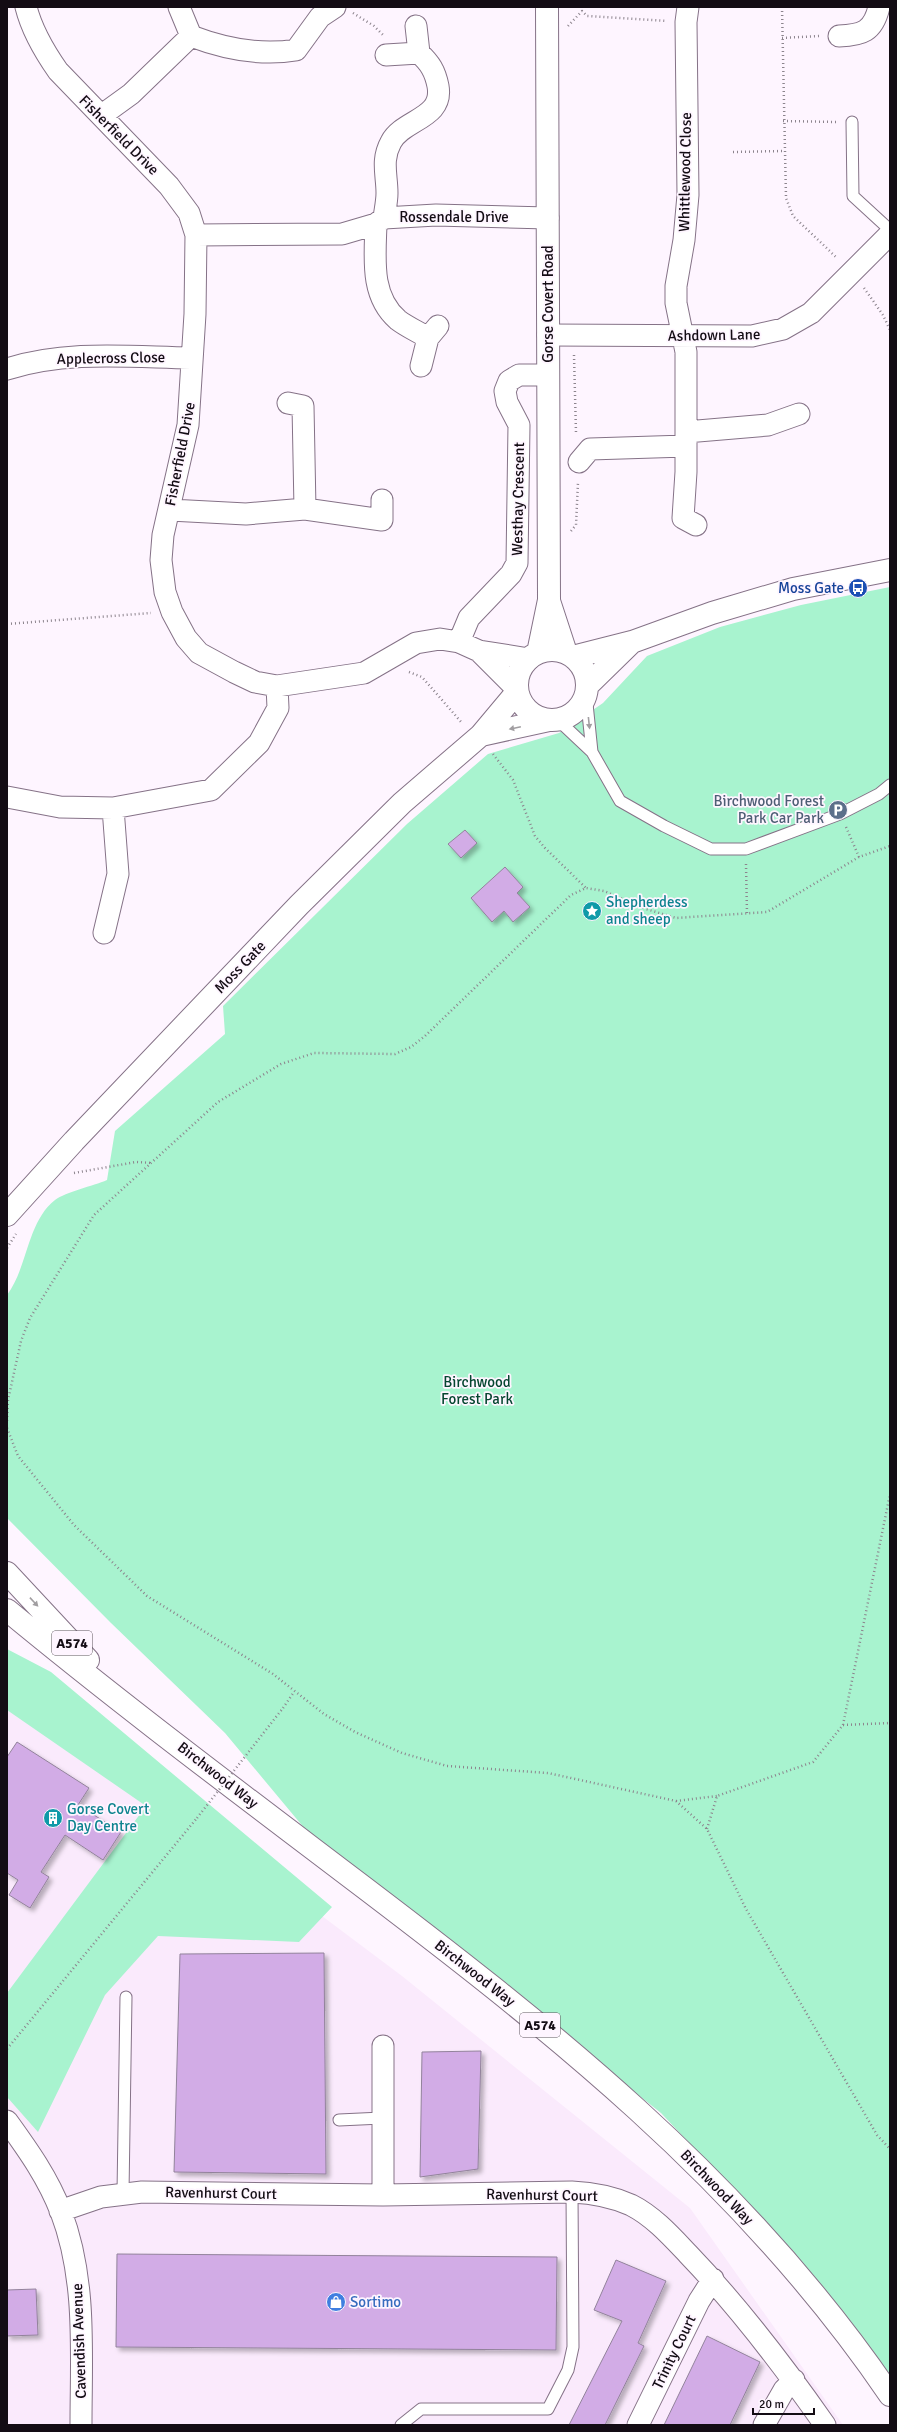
<svg xmlns="http://www.w3.org/2000/svg" width="897" height="2432" viewBox="0 0 897 2432" font-family="Signika,sans-serif">
  <style>
    .built { fill: #faeafc }
    .green { fill: #a8f3cf }
    .building { fill: #d2ace6; stroke: #92839b; filter: url(#shadow) }
    .lines { fill: none; stroke-linecap: round; stroke-linejoin: round }
    .lane-casing { stroke: #857287; stroke-width: 13 }
    .street-casing { stroke: #857287; stroke-width: 23 }
    .secondary-casing { stroke: #857287; stroke-width: 24 }
    .primary-casing { stroke: #857287; stroke-width: 24 }
    .path { stroke: #8c848d; stroke-width: 2.5; stroke-dasharray: 1 3; stroke-linecap: butt }
    .lane { stroke: #fff; stroke-width: 11 }
    .street { stroke: #fff; stroke-width: 21 }
    .secondary { stroke: #fff; stroke-width: 22 }
    .primary { stroke: #fff; stroke-width: 22 }
    .path-bridge { stroke: #8c848d; stroke-width: 2.5; stroke-dasharray: 1 3; stroke-linecap: butt }
    .oneway { fill: #a19ea1 }
    .labels { text-anchor: middle; dominant-baseline: central; stroke-width: 3.5; stroke-linejoin: round; paint-order: stroke }
    .shield { fill: #fef5ff; stroke: #5a525a; stroke-width: 1 }
    .shield-label { font-size: 14px; font-weight: bold; fill: #130c14 }
    .street-label { font-size: 15px; fill: #130c14; stroke: #fef5ff }
    .transit-label { font-size: 15px; fill: #164399; stroke: #fef5ff; text-anchor: end }
    .service-label { font-size: 15px; fill: #4e5e75; stroke: #fef5ff; text-anchor: end }
    .culture-label { font-size: 15px; fill: #0d838f; stroke: #fef5ff; text-anchor: start }
    .park-label { font-size: 15px; fill: #054630; stroke: #fef5ff }
    .shop-label { font-size: 15px; fill: #366cbe; stroke: #fef5ff; text-anchor: start }
  </style>
  <defs>
    <filter id="shadow"><feDropShadow dx="3.5" dy="3.5" stdDeviation="2" flood-color="#0004"/></filter>
  </defs>
  <rect width="100%" height="100%" fill="#fef5ff"/>
  <path class="built" d="M7,1693L53,1714L402,1976L690,2208L843,2425H7Z"/>
  <path class="green" d="M890,587V2384L776,2236L661,2113L310,1835L225,1733L111,1623L7,1518V1295C28,1267 27,1222 55,1200C66,1192 93,1186 107,1180L115,1131L225,1034L223,1006L407,824L488,754L559,733L603,703L647,656L720,627L801,605Z
    M7,1649L51,1672L332,1907L299,1942L158,1936L105,1995L38,2132L7,2097V1993L146,1806L7,1710Z"/>
  <path class="building" d="M465,830L477,843L461,858L448,844Z
    M505,867L523,887L517,893L530,907L513,922L504,911L492,922L471,898Z
    M17,1742L89,1788L78,1805L121,1832L103,1860L65,1835L41,1872L49,1877L30,1908L9,1895L18,1880L7,1873V1757Z
    M324,1953L326,2174L174,2172L180,1954Z
    M481,2051L478,2169L420,2177L422,2052Z
    M117,2254L557,2257L556,2350L116,2347Z
    M616,2260L666,2281L638,2343L644,2346L605,2425H569L622,2321L594,2310Z
    M36,2289L38,2335L7,2336V2290Z
    M707,2336L760,2362L730,2425H664Z"/>
  <g class="lines">
    <g class="lane-casing">
      <path id="lane" d="M852,122L853,196L890,230
        M586,694L592,752
        M558,720L592,752L620,801L664,826L711,849H746L840,814L879,794L890,785
        M339,2120L382,2118
        M123,2193L126,1997
        M401,2425L421,2409H548L568,2370L573,2347L572,2192"/>
    </g>
    <g class="street-casing">
      <path id="street" d="M26,7C32,31 44,51 58,71L169,186L189,213L196,235L195,314L188,425L163,535L161,560L165,592L172,612L186,638L199,653L234,672L255,682L277,686L364,673L416,643L440,639L459,642L479,651L529,659
        M179,7L191,36C225,49 260,56 296,50L320,17L335,7
        M688,7L686,22L688,195L684,240L676,286V303L686,352V472L683,518L696,525
        M839,36C862,35 873,32 879,7
        M386,55L419,53L416,26
        M102,115L131,94L191,36
        M384,218C385,210 387,201 387,193C387,175 381,160 391,142C403,119 444,119 438,86C435,71 430,63 419,53
        M376,224C375,258 370,296 398,320C407,327 419,332 428,338
        M196,235L342,234L376,224L384,218L436,215L548,218
        M548,335L752,336L783,329L811,313L890,234
        M421,366L428,338L438,326
        M7,369C67,350 129,357 191,358
        M288,403L303,406L305,509
        M686,432L768,425L799,414
        M579,462L590,449L686,446
        M170,510L246,514L305,509L382,520V500
        M459,642L469,618L511,574L517,563L519,425L507,402L505,391L509,381L519,375H548
        M479,651L517,689
        M7,797L60,807L113,808L211,790L259,743L278,708L277,686
        M104,933L118,874L113,808
        M383,2046V2195
        M7,2121C28,2150 48,2178 61,2212C87,2280 81,2354 81,2425
        M60,2211L101,2197L142,2192L383,2195L572,2192C593,2193 611,2196 631,2205C653,2216 671,2236 688,2254C739,2307 783,2365 825,2425
        M638,2425L699,2301L713,2279
        M764,2425L784,2390L794,2380"/>
    </g>
    <g class="secondary-casing">
      <path id="secondary" d="M549,601L566,653
        M517 685a35 35 0 1 1 70 0a35 35 0 1 1-70 0Z
        M538,653L549,600L547,7
        M573,657L632,642L712,613L793,589L890,570
        M587,686L631,643
        M481,735L549,720
        M7,1215L74,1141L299,905L402,803L481,735L517,692"/>
    </g>
    <g class="primary-casing">
      <path id="primary" d="M7,1573L88,1660
        M7,1610C116,1700 229,1785 341,1870C546,2025 744,2180 890,2395"/>
    </g>
    <path class="path" d="M782,7L786,198L793,216L837,258
      M353,13L374,26L383,35
      M568,26L582,11L587,16L667,21
      M782,38L819,36
      M783,121L837,122
      M733,152L784,151
      M864,288L883,315L890,330
      M574,355L576,433
      M571,531L576,525L578,482
      M7,624L151,613
      M409,672L422,677L462,723
      M493,754L513,780L535,836L545,848L586,888
      M846,827L859,857
      M746,864L747,914
      M74,1173L136,1162L152,1163
      M7,1248L16,1234
      M7,1421L8,1400L21,1341L30,1318L94,1215L218,1102L281,1064L314,1053L395,1054L411,1047L425,1036L571,895L586,888L604,891L646,909L676,918L767,912L859,857L890,846
      M7,1428L18,1456L74,1525L147,1596L273,1674L324,1714L355,1732L402,1753L447,1766L548,1773L676,1801L707,1829L746,1909L877,2135L890,2149
      M283,1708L294,1692
      M843,1725L890,1723
      M676,1801L717,1796
      M707,1829L717,1796L813,1762L843,1725L890,1494
      M7,2049L197,1818"/>
    <use href="#lane" class="lane"/>
    <use href="#street" class="street"/>
    <use href="#secondary" class="secondary"/>
    <use href="#primary" class="primary"/>
    <path class="path-bridge" d="M197,1818L283,1708"/>
  </g>
  <defs><path id="oneway-solid" d="M-6-.8H1V-3.2L6.5 0L1 3.2V.8H-6Z"/></defs>
  <g class="oneway">
    <use href="#oneway-solid" transform="translate(589 723) rotate(84)"/>
    <use href="#oneway-solid" transform="translate(515 728) rotate(168)"/>
    <use href="#oneway-solid" transform="translate(34 1602) rotate(47)"/>
  </g>
  <defs>
    <g id="bus-disc" transform="scale(1)"><circle r="9.5" fill="#1a4fb4" stroke="#fef5ff"/><path d="M-5-6H5V4H4V6H2V4H-2V6H-4V4H-5ZM-3.5-4V0h7V-4ZM-3.5 1.2v1.5H-2V1.2ZM2 1.2v1.5H3.5V1.2Z" fill="#fff"/></g>
    <g id="parking-disc" transform="scale(1)"><circle r="9.5" fill="#5c6f8a" stroke="#fef5ff"/><path d="M-3.5-5.5H1a3.5 3.5 0 0 1 0 7H-1V5.5H-3.5ZM-1-3.4V-.6H.8a1.4 1.4 0 0 0 0-2.8Z" fill="#fff"/></g>
    <g id="sight-disc" transform="scale(1)"><circle r="9.5" fill="#0f9aa8" stroke="#fef5ff"/><path d="M0-6L1.8-2.2L6-1.7L2.9 1.2L3.7 5.4L0 3.3L-3.7 5.4L-2.9 1.2L-6-1.7L-1.8-2.2Z" fill="#fff"/></g>
    <g id="building-disc" transform="scale(1)"><circle r="9.5" fill="#0f9aa8" stroke="#fef5ff"/><path d="M-4-6H4V6H1V3H-1V6H-4ZM-2.5-4.3h1.7v1.8h-1.7ZM.8-4.3h1.7v1.8H.8ZM-2.5-1h1.7V.8h-1.7ZM.8-1h1.7V.8H.8Z" fill="#fff"/></g>
    <g id="shop-disc" transform="scale(1)"><circle r="9.5" fill="#3f7fe0" stroke="#fef5ff"/><path d="M-5-2.5h2.3a2.7 3.5 0 0 1 5.4 0H5L5.5 6h-11ZM-1.5-2.5h3a1.5 2.3 0 0 0-3 0Z" fill="#fff"/></g>
  </defs>
  <g fill-rule="evenodd">
    <use href="#bus-disc" x="858" y="588"/>
    <use href="#parking-disc" x="838" y="810"/>
    <use href="#sight-disc" x="592" y="911"/>
    <use href="#building-disc" x="53" y="1818"/>
    <use href="#shop-disc" x="336" y="2302"/>
  </g>
  <g class="labels">
    <g class="shield">
      <rect x="52" y="1631" width="40" height="24" rx="3"/>
      <rect x="520" y="2013" width="40" height="24" rx="3"/>
    </g>
    <g class="shield-label">
      <text x="72" y="1643">A574</text>
      <text x="540" y="2025">A574</text>
    </g>
    <g class="street-label">
      <text transform="translate(119 135) rotate(45)">Fisherfield Drive</text>
      <text transform="translate(685 172) rotate(-89)">Whittlewood Close</text>
      <text x="454" y="217">Rossendale Drive</text>
      <text transform="translate(548 304) rotate(-90)">Gorse Covert Road</text>
      <text transform="translate(714 335) rotate(-1)">Ashdown Lane</text>
      <text transform="translate(111 358) rotate(-1)">Applecross Close</text>
      <text transform="translate(180 454) rotate(-79)">Fisherfield Drive</text>
      <text transform="translate(518 499) rotate(-89)">Westhay Crescent</text>
      <text transform="translate(240 967) rotate(-46)">Moss Gate</text>
      <text transform="translate(218 1775) rotate(38)">Birchwood Way</text>
      <text transform="translate(475 1973) rotate(38)">Birchwood Way</text>
      <text transform="translate(717 2187) rotate(46)">Birchwood Way</text>
      <text transform="translate(221 2193) rotate(1)">Ravenhurst Court</text>
      <text transform="translate(542 2195) rotate(1)">Ravenhurst Court</text>
      <text transform="translate(79 2341) rotate(-92)">Cavendish Avenue</text>
      <text transform="translate(674 2352) rotate(-64)">Trinity Court</text>
    </g>
    <g class="transit-label">
      <text x="844" y="588">Moss Gate</text>
    </g>
    <g class="service-label">
      <text x="824" y="801">Birchwood Forest<tspan x="824" dy="17">Park Car Park</tspan></text>
    </g>
    <g class="culture-label">
      <text x="606" y="902">Shepherdess<tspan x="606" dy="17">and sheep</tspan></text>
      <text x="67" y="1809">Gorse Covert<tspan x="67" dy="17">Day Centre</tspan></text>
    </g>
    <g class="park-label">
      <text x="477" y="1382">Birchwood<tspan x="477" dy="17">Forest Park</tspan></text>
    </g>
    <g class="shop-label">
      <text x="350" y="2302">Sortimo</text>
    </g>
  </g>
  <rect width="897" height="2432" fill="none" stroke="#130c14" stroke-width="16"/>
  <path d="M753 2408v6h61v-6" fill="none" stroke="#130c14" stroke-width="2"/>
  <text x="759" y="2408" font-size="12" fill="#130c14" stroke="#fef5ff" stroke-width="3" paint-order="stroke">20 m</text>
</svg>
